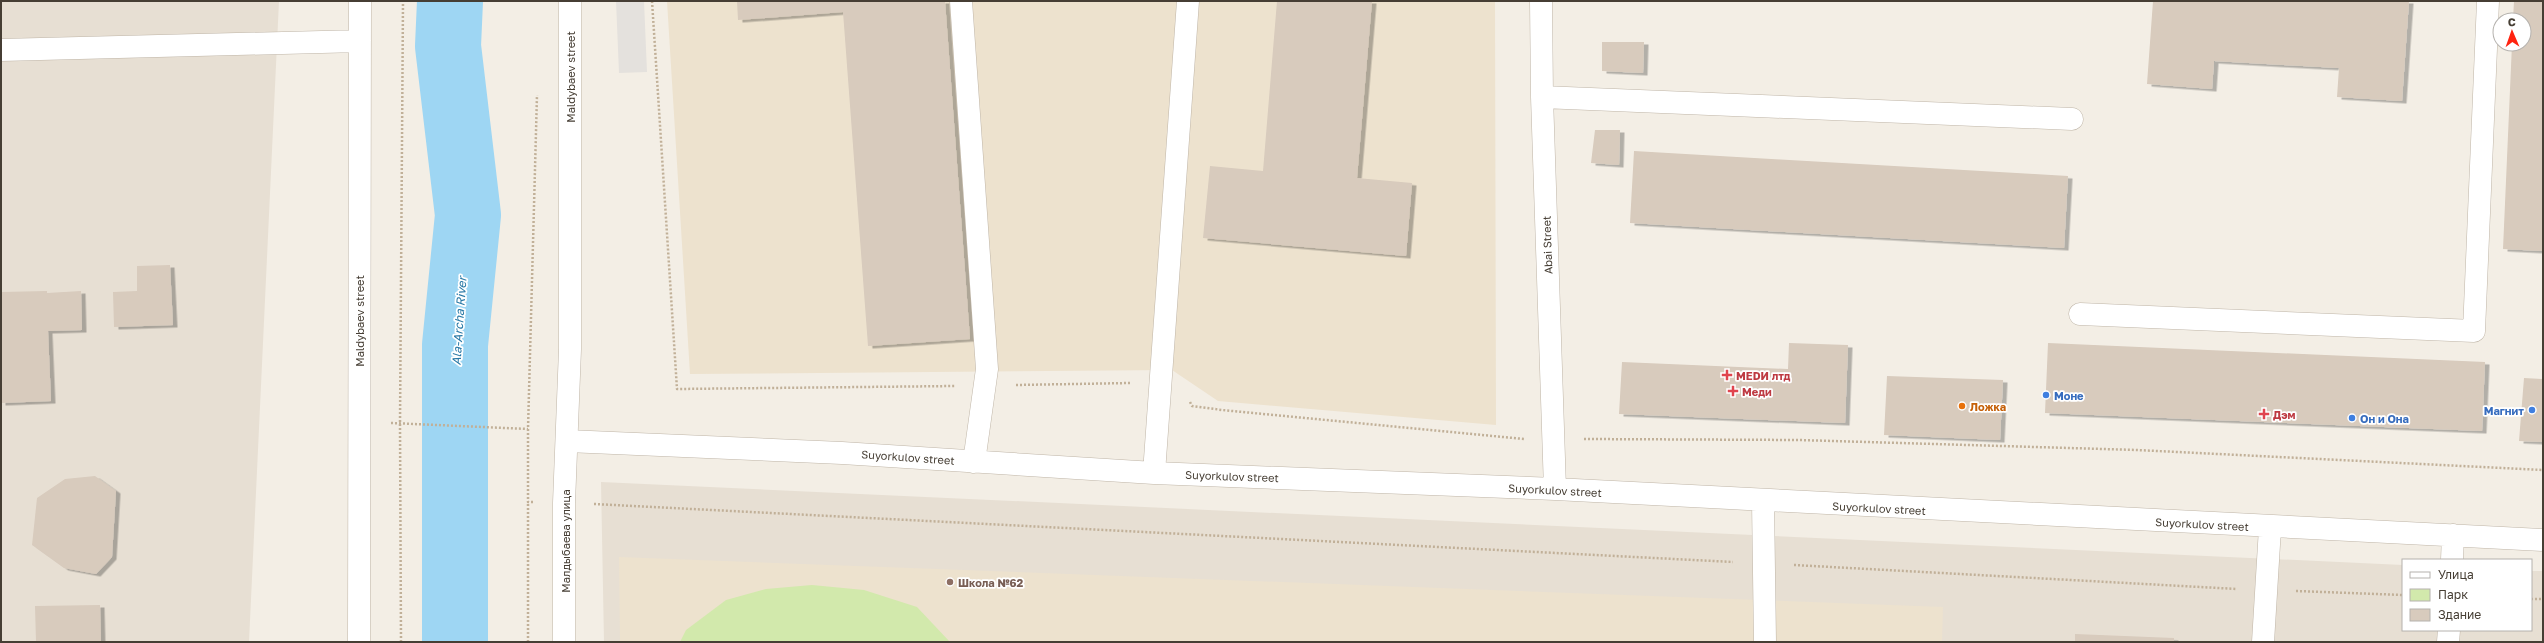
<svg xmlns="http://www.w3.org/2000/svg" width="2544" height="643" viewBox="0 0 2544 643" font-family="'Golos Text',sans-serif">
  <style>
    .residential { fill: #e7dfd3 }
    .education { fill: #ede2ce }
    .green { fill: #d2e9ac }
    .parking { fill: #e4e1dd }
    .lines { fill: none; stroke-linecap: round; stroke-linejoin: round }
    .river { stroke: #9ed6f3; stroke-width: 66 }
    .building { fill: #d8cbbd; filter: url(#shadow) }
    .minor-casing { stroke: #bfb5a7; stroke-width: 23 }
    .path { stroke: #c1b098; stroke-width: 2.5; stroke-dasharray: 2 2; stroke-linecap: butt }
    .minor { stroke: #fff; stroke-width: 22 }
    .health-dot { fill: #e0444e; stroke: #fff; stroke-width: 1.5 }
    .shop-dot { fill: #3f7fe0; stroke: #fff; stroke-width: 1.5 }
    .food-dot { fill: #e8710a; stroke: #fff; stroke-width: 1.5 }
    .education-dot { fill: #8d6e63; stroke: #fff; stroke-width: 1.5 }
    .labels { text-anchor: middle; dominant-baseline: central; stroke-width: 3.5; stroke-linejoin: round; paint-order: stroke }
    .street-label { font-size: 11px; fill: #463e34; stroke: #fff }
    .health-label { font-size: 11px; font-weight: bold; fill: #be3a42; stroke: #fff; text-anchor: start }
    .shop-label { font-size: 11px; font-weight: bold; fill: #366cbe; stroke: #fff; text-anchor: start }
    .food-label { font-size: 11px; font-weight: bold; fill: #c56008; stroke: #fff; text-anchor: start }
    .education-label { font-size: 11px; font-weight: bold; fill: #785e54; stroke: #fff; text-anchor: start }
    .water-label { font-size: 12px; font-style: italic; fill: #2878a5; stroke: #fff }
  </style>
  <defs>
    <filter id="shadow"><feDropShadow dx="4.5" dy="2.5" stdDeviation="0" flood-color="#0004"/></filter>
  </defs>
  <rect width="100%" height="100%" fill="#f3eee5"/>
  <path class="residential" d="M1,1H279L249,642H1Z
    M601,482L2403,565V630H2531V571H2543V642H604Z"/>
  <path class="education" d="M667,1H1495L1496,425L1218,401L1172,370L690,374Z
    M619,557L1943,607L1942,642H620Z"/>
  <path class="green" d="M812,585L864,590L917,607L950,642H680L686,630L726,600L766,589Z"/>
  <path class="parking" d="M616,1H644L647,72L619,73Z"/>
  <g class="lines">
    <path class="river" d="M450,1L448,46L468,215L455,345V642"/>
  </g>
  <path class="building" d="M737,1H945L970,339L868,346L843,12L738,20Z
    M1277,1H1372L1357,178L1412,183L1406,256L1203,238L1210,166L1263,171Z
    M2153,1H2409L2402,101L2337,97L2339,68L2214,61L2212,89L2147,84Z
    M2514,1H2543V251L2503,249L2512,44H2524V20H2513Z
    M1602,42H1644L1643,73L1602,71Z
    M1595,130H1620L1619,165L1591,163Z
    M1634,151L2068,176L2064,248L1630,223Z
    M170,265L173,325L114,327L113,292L137,291V266Z
    M47,291V293L81,291L82,330L48,331L51,401L1,403V292Z
    M1789,343L1848,345L1845,423L1619,414L1622,362L1788,369Z
    M2048,343L2485,362L2482,431L2045,413Z
    M1887,376L2003,380L2000,440L1884,435Z
    M2524,378L2543,379V442L2519,441Z
    M95,476L116,491L112,557L96,574L64,568L32,545L37,498L65,479Z
    M100,605L101,642H36L35,606Z
    M2075,634L2174,638V642H2075Z"/>
  <g class="lines">
    <g class="minor-casing">
      <path id="minor" d="M961,1L987,369L974,462
        M1541,1L1542,97L1555,489
        M1,50L360,41
        M1542,97L2072,119
        M2080,314L2474,331L2488,1
        M567,441L842,453L1154,473L1555,489L2543,540
        M1154,473L1188,1
        M1763,502L1765,642
        M2452,560L2453,535
        M359,642L360,1
        M564,642V503L570,349V1
        M2263,642L2270,528
        M2448,642L2449,630"/>
    </g>
    <path class="path" d="M652,1L677,389L955,386
      M1016,385L1131,383
      M1190,402L1192,406L1222,410L1524,439
      M391,423L528,429
      M1584,439L1799,440L2137,450L2543,470
      M533,502H528V429L537,95
      M594,504L1733,562
      M1794,565L2237,589
      M2296,591L2403,595
      M2531,599H2543
      M401,642L400,423L403,1
      M528,642V502"/>
    <use href="#minor" class="minor"/>
  </g>
  <g class="health-dot">
    <path d="M1725 369h4v4h4v4h-4v4h-4v-4h-4v-4h4z"/>
    <path d="M1731 385h4v4h4v4h-4v4h-4v-4h-4v-4h4z"/>
    <path d="M2262 408h4v4h4v4h-4v4h-4v-4h-4v-4h4z"/>
  </g>
  <g class="shop-dot">
    <circle cx="2046" cy="395" r="4"/>
    <circle cx="2532" cy="410" r="4"/>
    <circle cx="2352" cy="418" r="4"/>
  </g>
  <circle class="food-dot" cx="1962" cy="406" r="4"/>
  <circle class="education-dot" cx="950" cy="582" r="4"/>
  <g class="labels">
    <g class="street-label">
      <text transform="translate(570 77) rotate(-90)">Maldybaev street</text>
      <text transform="translate(1547 245) rotate(-92)">Abai Street</text>
      <text transform="translate(359 321) rotate(-90)">Maldybaev street</text>
      <text transform="translate(908 457) rotate(4)">Suyorkulov street</text>
      <text transform="translate(1232 476) rotate(2)">Suyorkulov street</text>
      <text transform="translate(1555 490) rotate(3)">Suyorkulov street</text>
      <text transform="translate(1879 508) rotate(3)">Suyorkulov street</text>
      <text transform="translate(2202 524) rotate(3)">Suyorkulov street</text>
      <text transform="translate(565 541) rotate(-90)">Малдыбаева улица</text>
    </g>
    <g class="health-label">
      <text x="1736" y="375">МЕDИ лтд</text>
      <text x="1742" y="391">Меди</text>
      <text x="2273" y="414">Дэм</text>
    </g>
    <g class="shop-label">
      <text x="2054" y="395">Моне</text>
      <text x="2524" y="410" text-anchor="end">Магнит</text>
      <text x="2360" y="418">Он и Она</text>
    </g>
    <g class="food-label">
      <text x="1970" y="406">Ложка</text>
    </g>
    <g class="education-label">
      <text x="958" y="582">Школа №62</text>
    </g>
    <g class="water-label">
      <text transform="translate(459 321) rotate(-86)">Ala-Archa River</text>
    </g>
  </g>
  <rect width="2544" height="643" fill="none" stroke="#463e34" stroke-width="4"/>
  <rect x="2402" y="559" width="130" height="72" fill="#ffffff" stroke="#b5b2ae"/>
  <rect x="2410" y="572" width="20" height="6" fill="#ffffff" stroke="#b5b2ae"/>
  <text x="2438" y="579" font-size="12" fill="#463e34">Улица</text>
  <rect x="2410" y="589" width="20" height="12" fill="#d2e9ac" stroke="#b5b2ae"/>
  <text x="2438" y="599" font-size="12" fill="#463e34">Парк</text>
  <rect x="2410" y="609" width="20" height="12" fill="#d8cbbd" stroke="#b5b2ae"/>
  <text x="2438" y="619" font-size="12" fill="#463e34">Здание</text>
  <g transform="translate(2512 32) rotate(358)"><circle r="19" fill="#ffffff" stroke="#b5b2ae"/>
  <path d="M0-3L7 15L0 10L-7 15Z" fill="#ff2310"/>
  <text y="-6" font-size="11" font-weight="bold" text-anchor="middle" fill="#463e34">С</text>
  </g>
</svg>
